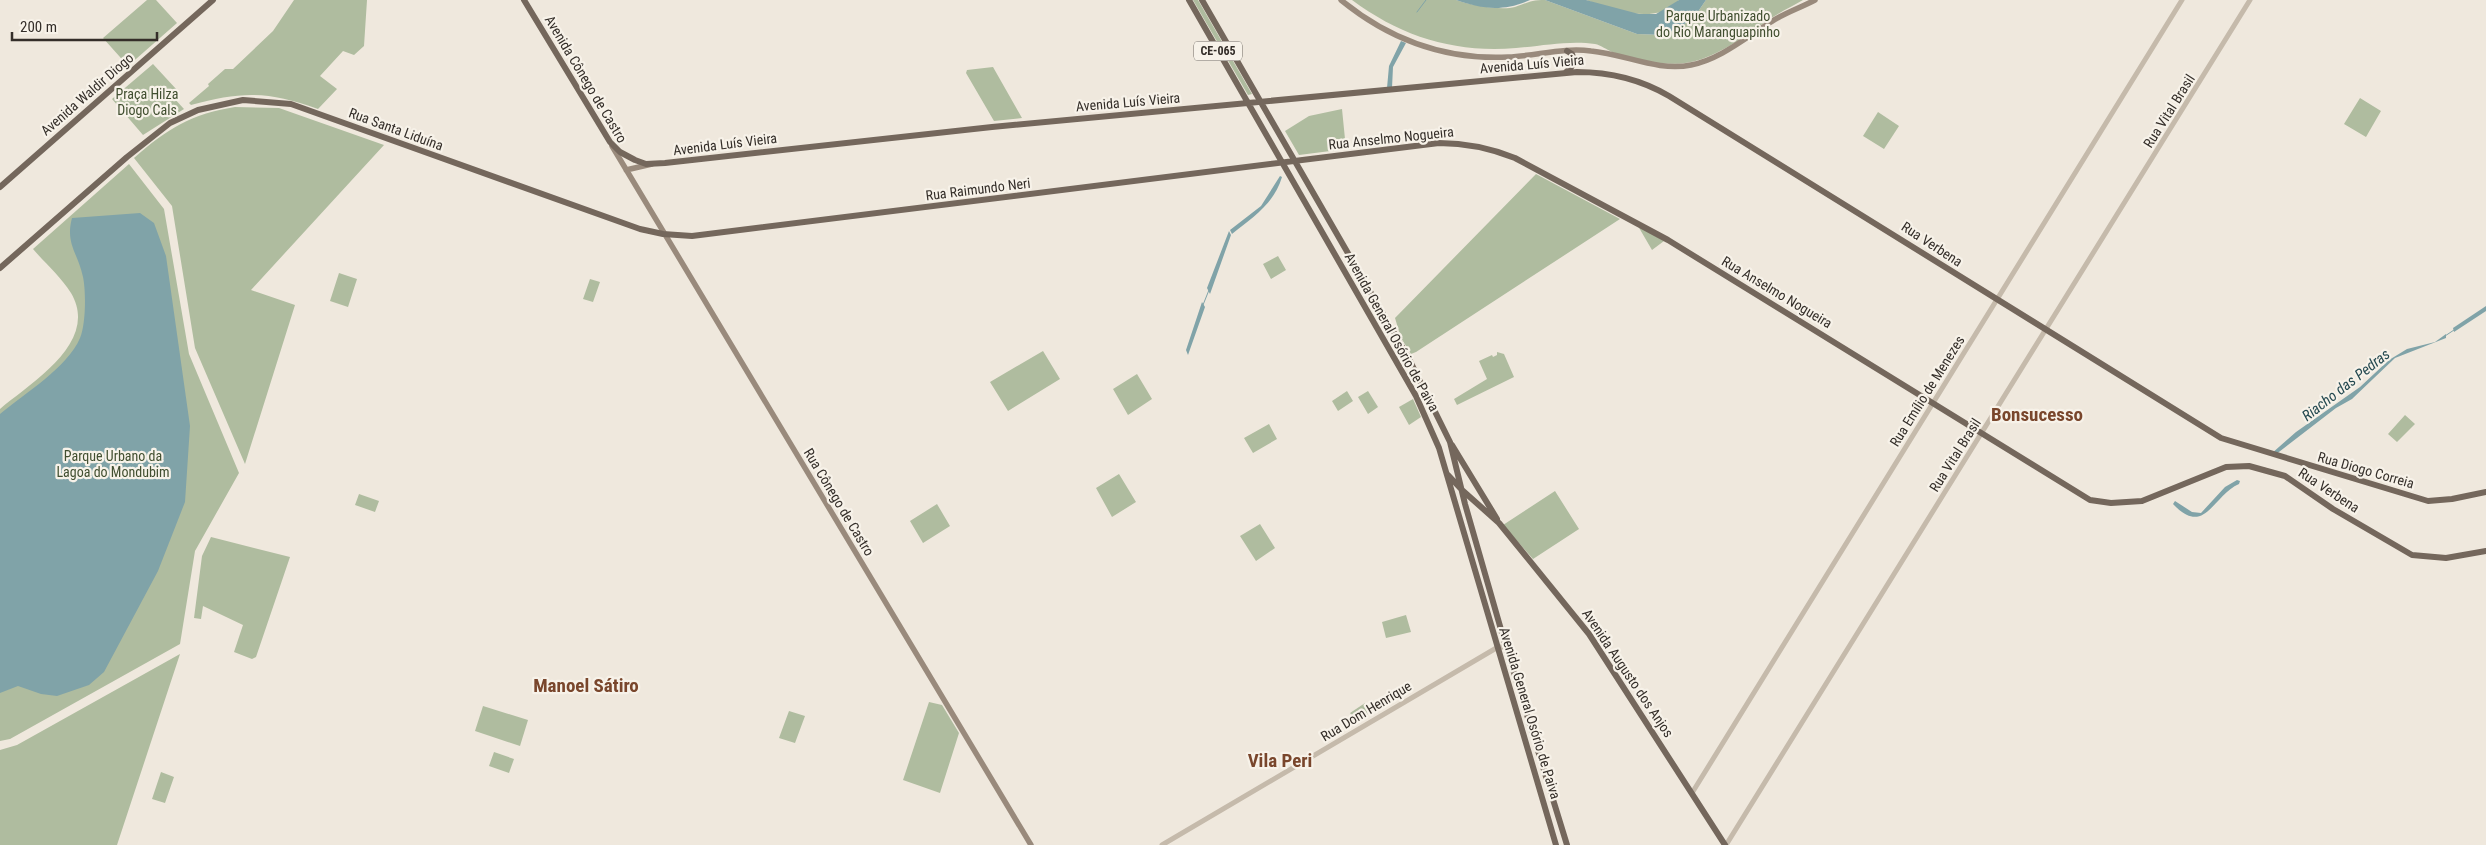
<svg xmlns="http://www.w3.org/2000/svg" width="2486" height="845" viewBox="0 0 2486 845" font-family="'Roboto Condensed',sans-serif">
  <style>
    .green { fill: #afbc9f }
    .water { fill: #80a3a8 }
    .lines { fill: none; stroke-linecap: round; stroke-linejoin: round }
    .stream { stroke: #80a3a8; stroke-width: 1 }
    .tertiary { stroke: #c5baab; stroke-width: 5 }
    .secondary { stroke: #998a7c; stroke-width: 5.5 }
    .primary { stroke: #74675c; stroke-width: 6 }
    .labels { text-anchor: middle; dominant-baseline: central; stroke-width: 4.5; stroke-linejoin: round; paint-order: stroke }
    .shield { fill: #f7f2e9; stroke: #6e6963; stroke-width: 1 }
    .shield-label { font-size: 12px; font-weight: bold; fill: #342e29 }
    .park-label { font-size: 14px; fill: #414f30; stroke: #f7f2e9 }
    .street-label { font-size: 14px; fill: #342e29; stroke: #f7f2e9 }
    .water-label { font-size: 15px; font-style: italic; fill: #244950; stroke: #f7f2e9 }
    .district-label { font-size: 19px; font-weight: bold; fill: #79462c; stroke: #f7f2e9 }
  </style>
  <rect width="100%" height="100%" fill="#efe8dd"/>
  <path class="green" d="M147,0H156L177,23L128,66L103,38Z
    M294,0H367L364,46L354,55L343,51L320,76L337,89L318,109C268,91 242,91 191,105L189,103L209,86L208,84L225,69H233L273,31Z
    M1193,0H1198L1252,94L1248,95Z
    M1352,0H1456C1470,5 1501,11 1515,7C1528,3 1530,0 1545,0L1637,34L1664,35L1681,27L1697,13L1706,0H1803C1791,7 1778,13 1767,21C1743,37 1719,56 1691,62C1669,67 1633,61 1612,52C1607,50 1601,45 1595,44C1570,40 1541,46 1516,48C1454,53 1402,37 1352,0Z
    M1586,0H1679C1657,26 1613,10 1586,0Z
    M153,64L177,90L172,96L184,109L143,135L112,99Z
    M993,67L1022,118L994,121L966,73L967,70Z
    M2360,98L2381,111L2366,137L2344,124Z
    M235,107L279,108L384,145L251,290L295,305L245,464L195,348L172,206L134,158C167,129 191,114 235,107Z
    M1342,109L1346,149L1299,155L1285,131L1309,116Z
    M1878,112L1899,126L1884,149L1863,136Z
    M129,164L164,209L189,354L239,473L195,551L180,644L10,739L0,741V409C32,382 100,342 71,293C61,277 45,263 33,249Z
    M1536,174L1620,219L1416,352L1411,354L1401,338L1395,318Z
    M1638,226L1664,241L1652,250Z
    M1278,256L1286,270L1271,279L1263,264Z
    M339,273L357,279L348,307L330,301Z
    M590,279L600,282L593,302L583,299Z
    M1043,351L1060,379L1008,411L990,382Z
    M1497,352L1504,354L1514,377L1457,405L1454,399L1487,379L1479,361L1492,355L1493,357L1497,355Z
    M1137,374L1152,399L1128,415L1113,389Z
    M1347,391L1353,401L1338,411L1332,401Z
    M1368,391L1378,407L1368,414L1358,397Z
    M1413,399L1421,417L1409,425L1399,407Z
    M2405,415L2415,424L2397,442L2388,434Z
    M1269,424L1277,439L1253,453L1244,438Z
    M1119,474L1136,502L1112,517L1096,488Z
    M1555,491L1579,529L1533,559L1503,525Z
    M359,494L379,501L375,512L355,505Z
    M937,504L950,526L923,543L910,521Z
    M1260,524L1275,548L1256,561L1240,536Z
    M211,537L290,557L256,657L252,659L234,652L243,625L203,606L201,619L194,618L202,556Z
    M1406,615L1411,632L1386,638L1382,622Z
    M180,654L117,845H0V750L17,745Z
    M929,702L942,705L959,733L940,793L903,780Z
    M1365,703L1368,717L1358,723L1350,713Z
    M483,706L528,720L520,746L475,731Z
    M789,711L805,716L795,743L779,738Z
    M494,752L514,759L509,773L489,766Z
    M161,772L174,777L165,803L152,799Z"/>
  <path class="water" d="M1456,0H1530C1503,12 1482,9 1456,0Z
    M1545,0H1586L1639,14H1656L1679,0H1706L1697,13L1681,27L1664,35L1637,34Z
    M1401,41L1406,43L1393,67L1392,88H1387L1389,66Z
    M1280,176L1282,177C1274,204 1253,217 1232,234L1230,230L1261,206Z
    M140,213L154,223L166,256L190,426L185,502L158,571L104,672L89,685L57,696L41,694L18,686L0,693V414C24,394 68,367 80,338C86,324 86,291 83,277C78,253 65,244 72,218Z
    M1229,231L1231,235L1210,294L1207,288Z
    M1202,302L1205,307L1188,355L1186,350Z
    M2486,306V311L2454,332L2453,328Z
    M2446,334V338L2395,358L2352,399L2336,408L2275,455L2271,454L2296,432L2360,387L2389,360L2407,349L2435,342Z
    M2237,480L2240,481L2239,484C2213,495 2205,538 2173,504L2175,501L2192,512L2201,513L2225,487Z"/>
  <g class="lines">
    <path class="stream" d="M1417,12L1426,0
      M1203,305L1209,290
      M2445,336L2454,330"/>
    <path class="tertiary" d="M1692,793L2182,0
      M1162,845L1498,647H1506
      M1726,845L2250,0"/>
    <path class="secondary" d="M1341,0C1390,40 1446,60 1508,57C1536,56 1564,47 1591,51C1625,54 1658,72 1691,65C1721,59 1746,37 1771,22C1784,13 1800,8 1815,0
      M612,146L1031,845
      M626,170L652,164"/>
    <path class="primary" d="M524,0L610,142L620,152L635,160L646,164L665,163L992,127L1577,72C1611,72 1640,79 1669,96L2221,438L2428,501L2452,499L2486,492
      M1189,0L1416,396L1439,448L1556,845
      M1202,0L1409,359L1450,442L1465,504L1504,640L1567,845
      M1565,73C1572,68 1576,62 1572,54L1567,51
      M0,187L213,0
      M0,268L127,157L170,123L198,110L243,100L291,104L640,229L663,234L692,236L1439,143C1466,143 1490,148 1515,158L1668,240L2090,500L2111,503L2142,501L2226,467L2249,466L2285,476L2333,509L2412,555L2446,558L2486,551
      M1452,445L1497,519
      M1448,475L1462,490L1499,523L1589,634L1725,845"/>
  </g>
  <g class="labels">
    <rect class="shield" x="1194" y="41.5" width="48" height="19" rx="4"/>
    <g class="shield-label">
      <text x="1218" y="51">CE-065</text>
    </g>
    <g class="park-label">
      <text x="1718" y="16">Parque Urbanizado<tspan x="1718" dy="16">do Rio Maranguapinho</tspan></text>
      <text x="147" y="94">Praça Hilza<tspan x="147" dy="16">Diogo Cals</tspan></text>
      <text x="113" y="456">Parque Urbano da<tspan x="113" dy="16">Lagoa do Mondubim</tspan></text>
    </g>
    <g class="street-label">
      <text transform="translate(1532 64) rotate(-5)">Avenida Luís Vieira</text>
      <text transform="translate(586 79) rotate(59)">Avenida Cônego de Castro</text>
      <text transform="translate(87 94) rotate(-41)">Avenida Waldir Diogo</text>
      <text transform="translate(1128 102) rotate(-5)">Avenida Luís Vieira</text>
      <text transform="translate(2169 111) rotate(-58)">Rua Vital Brasil</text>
      <text transform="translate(396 129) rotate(20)">Rua Santa Liduína</text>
      <text transform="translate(1391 138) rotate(-6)">Rua Anselmo Nogueira</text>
      <text transform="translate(725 144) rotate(-7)">Avenida Luís Vieira</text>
      <text transform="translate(978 189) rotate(-7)">Rua Raimundo Neri</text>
      <text transform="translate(1932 244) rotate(33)">Rua Verbena</text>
      <text transform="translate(1777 292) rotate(31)">Rua Anselmo Nogueira</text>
      <text transform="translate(1392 332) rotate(61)">Avenida General Osório de Paiva</text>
      <text transform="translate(1927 391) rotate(-58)">Rua Emílio de Menezes</text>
      <text transform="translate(1955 455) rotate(-58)">Rua Vital Brasil</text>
      <text transform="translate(2366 470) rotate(16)">Rua Diogo Correia</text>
      <text transform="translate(2329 490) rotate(33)">Rua Verbena</text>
      <text transform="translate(839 502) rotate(59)">Rua Cônego de Castro</text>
      <text transform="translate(1628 673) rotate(56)">Avenida Augusto dos Anjos</text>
      <text transform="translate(1366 711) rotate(-31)">Rua Dom Henrique</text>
      <text transform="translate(1530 713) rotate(73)">Avenida General Osório de Paiva</text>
    </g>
    <g class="water-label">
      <text transform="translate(2346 385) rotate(-38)">Riacho das Pedras</text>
    </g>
    <g class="district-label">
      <text x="2037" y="414">Bonsucesso</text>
      <text x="586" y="685">Manoel Sátiro</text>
      <text x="1280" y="760">Vila Peri</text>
    </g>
  </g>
  <path d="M12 32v8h145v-8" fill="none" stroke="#342e29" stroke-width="2.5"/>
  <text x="20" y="32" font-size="15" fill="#342e29" stroke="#f7f2e9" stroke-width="4" paint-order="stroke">200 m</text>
</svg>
